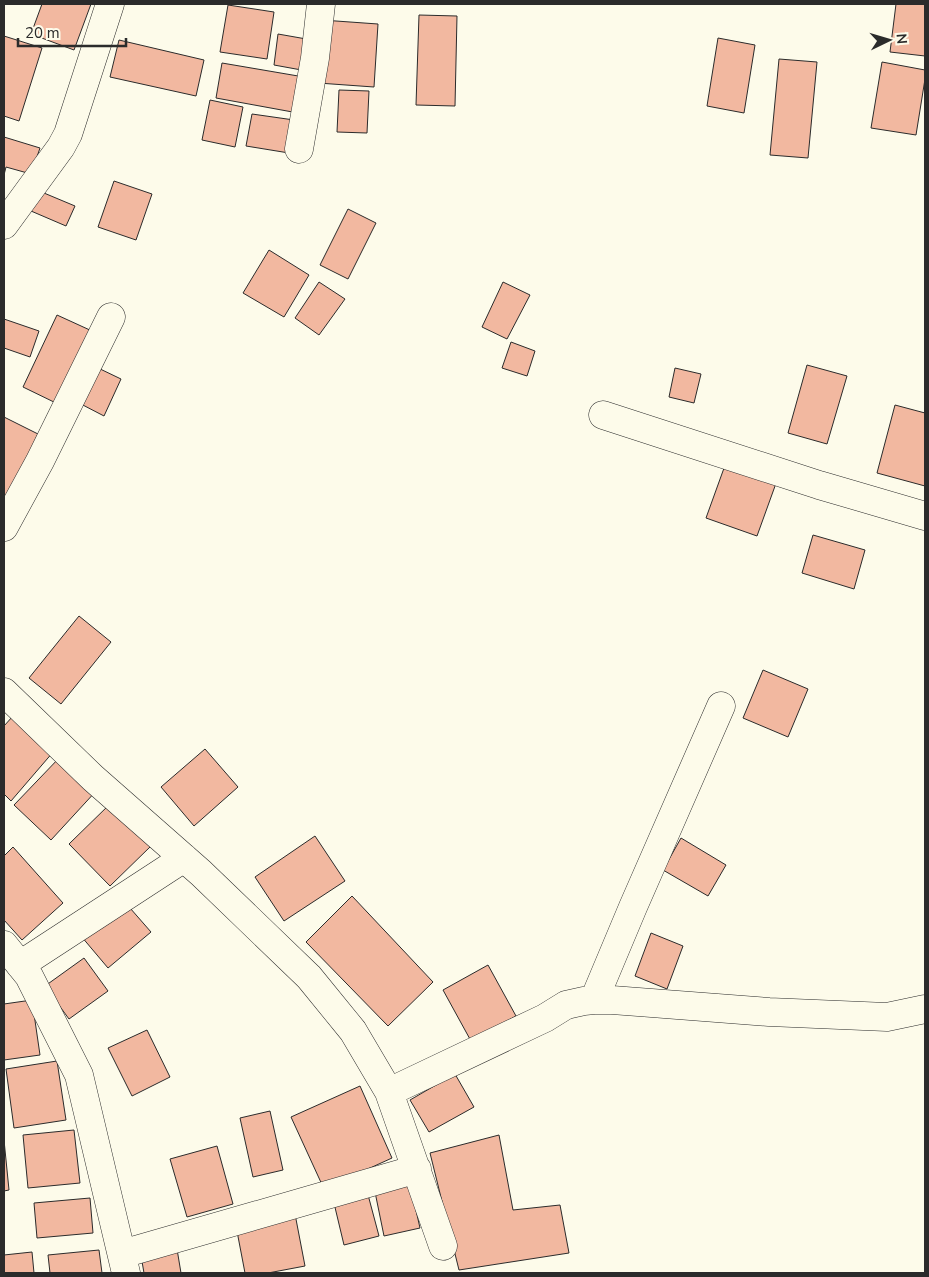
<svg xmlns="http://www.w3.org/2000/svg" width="929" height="1277" viewBox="0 0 929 1277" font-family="'Nunito Sans',sans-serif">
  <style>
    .building { fill: #f2b8a0; stroke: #2b2b2b }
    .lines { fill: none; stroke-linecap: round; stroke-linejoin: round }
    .minor-casing { stroke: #2b2b2b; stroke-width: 29 }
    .minor { stroke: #fdfbea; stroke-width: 28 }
  </style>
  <rect width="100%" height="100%" fill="#fdfbea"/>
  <path class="building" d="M42,4H91L74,50L31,34Z
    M896,4H925V56L890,52Z
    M228,5L274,12L267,59L220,52Z
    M419,15L457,16L455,106L416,105Z
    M322,20L378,24L374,87L318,83Z
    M278,34L312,40L307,71L274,65Z
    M4,36L42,48L19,121L4,116Z
    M718,38L755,45L744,113L707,106Z
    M119,40L204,60L196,96L110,77Z
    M779,59L817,62L808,158L770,155Z
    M882,62L925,70V79L916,135L871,128Z
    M222,63L304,77L298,113L216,98Z
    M339,90L369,91L367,133L337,132Z
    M210,100L243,107L235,147L202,140Z
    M252,114L294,120L289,153L246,146Z
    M4,137L40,148L31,174L6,167L4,175Z
    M114,181L152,194L136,240L98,227Z
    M32,188L75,206L66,226L24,208Z
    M348,209L376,223L348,279L320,265Z
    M269,250L309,275L284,317L243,293Z
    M319,282L345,299L319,335L295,318Z
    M503,282L530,295L507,339L482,327Z
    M57,315L92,331L58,404L23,387Z
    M4,319L39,331L30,357L4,348Z
    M511,342L535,351L527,376L502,368Z
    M807,365L847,376L827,444L788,433Z
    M96,367L121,379L104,416L79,403Z
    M675,368L701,374L694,403L669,397Z
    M895,405L925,413V486L877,473Z
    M4,417L38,434L6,502H4Z
    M728,457L779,475L757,536L706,518Z
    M813,535L865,550L854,589L802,573Z
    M79,616L111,642L61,704L29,678Z
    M763,670L808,689L788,737L743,718Z
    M13,716L54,751L11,801L4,794V726Z
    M205,749L238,787L194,826L161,787Z
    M61,756L97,790L51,840L14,805Z
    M111,803L151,846L110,886L69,844Z
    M315,836L345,881L284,921L255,877Z
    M681,838L726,865L708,896L663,870Z
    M13,847L63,903L22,940L4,920V856Z
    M352,896L433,982L388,1026L306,942Z
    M123,900L151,932L108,968L81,936Z
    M651,933L683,946L667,989L635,976Z
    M84,958L108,991L69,1019L45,986Z
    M488,965L516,1016L471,1041L443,990Z
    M32,1000L40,1055L4,1060V1004Z
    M147,1030L170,1077L132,1096L108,1048Z
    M57,1061L66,1120L14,1128L6,1069Z
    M455,1074L474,1107L429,1132L410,1100Z
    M360,1086L392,1158L324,1189L291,1117Z
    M270,1111L283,1170L253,1177L240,1118Z
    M74,1130L80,1183L28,1188L23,1135Z
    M499,1135L513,1210L560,1205L569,1253L459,1270L430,1153Z
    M4,1140L9,1190L4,1191Z
    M217,1146L233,1204L187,1217L170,1159Z
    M410,1184L420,1228L384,1236L375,1192Z
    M367,1191L379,1236L344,1245L333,1199Z
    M90,1198L93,1233L37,1238L34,1203Z
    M295,1214L305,1266L268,1273H245L236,1226Z
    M176,1243L181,1273H144L140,1250Z
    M99,1250L102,1273H50L48,1255Z
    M32,1252L34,1273H4V1255Z"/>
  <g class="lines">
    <g class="minor-casing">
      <path id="minor" d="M299,149L315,58L321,4
        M4,225L61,147L68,134L110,4
        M603,415L819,485L925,516
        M4,527L40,461L111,317
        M4,692L93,778L201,873L309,977L353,1031L389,1092L443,1246
        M4,945L29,976L79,1075L126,1273
        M20,965L184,858
        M594,1000L633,907L721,706
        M389,1092L545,1018L566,1005L584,1001L594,1000H612L769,1012L887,1017L925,1009
        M122,1254L417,1169"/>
    </g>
    <use href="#minor" class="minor"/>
  </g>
  <rect width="929" height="1277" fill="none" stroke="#2b2b2b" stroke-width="10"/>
  <g transform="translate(889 40) rotate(85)" stroke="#fdfbea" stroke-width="4" paint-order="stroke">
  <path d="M0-4L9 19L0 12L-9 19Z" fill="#2b2b2b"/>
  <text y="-8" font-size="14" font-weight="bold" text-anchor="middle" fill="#2b2b2b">N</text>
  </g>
  <path d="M18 38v8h108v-8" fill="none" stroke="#2b2b2b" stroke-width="2.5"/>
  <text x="25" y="38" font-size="15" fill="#2b2b2b" stroke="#fdfbea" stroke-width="4" paint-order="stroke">20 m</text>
</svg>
